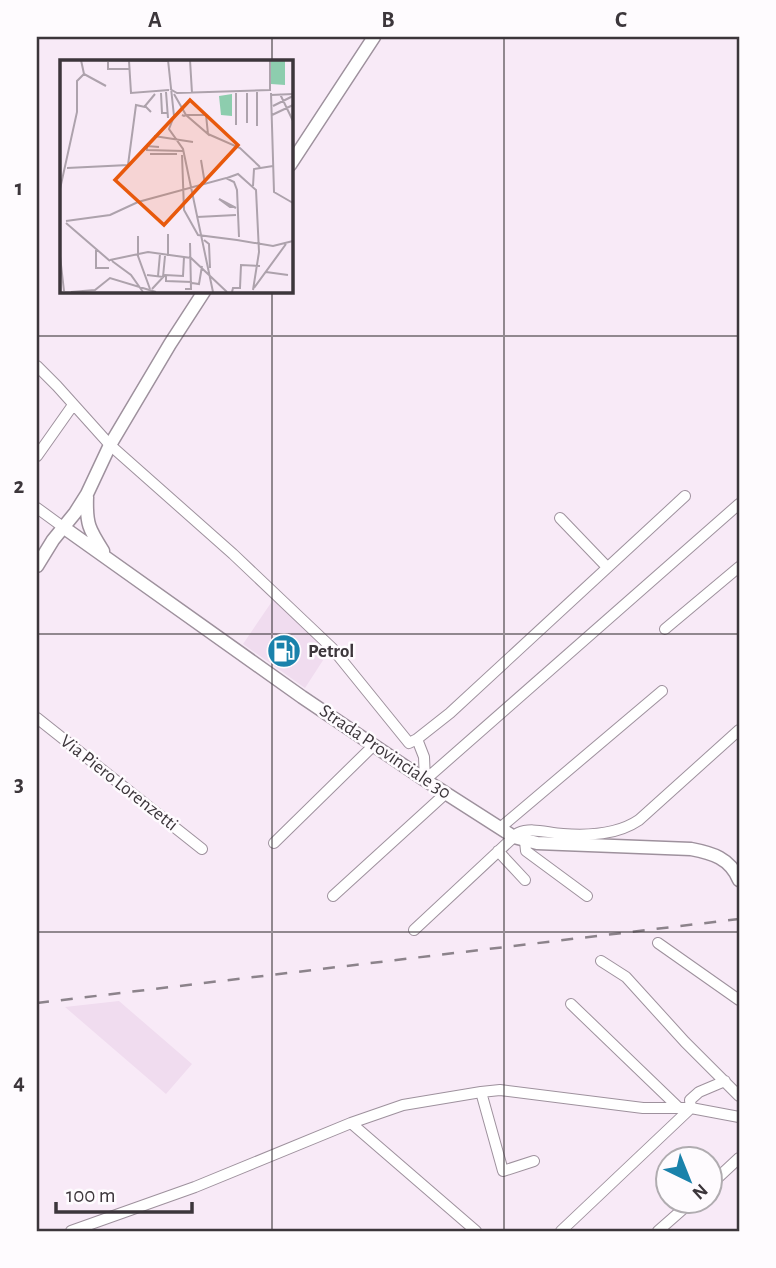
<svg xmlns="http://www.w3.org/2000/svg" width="776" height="1268" viewBox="0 0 776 1268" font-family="'Alegreya Sans',sans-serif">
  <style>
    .built { fill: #f0dcef }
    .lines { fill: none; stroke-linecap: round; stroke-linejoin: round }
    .minor-casing { stroke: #9e919d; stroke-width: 12 }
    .tertiary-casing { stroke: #9e919d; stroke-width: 15 }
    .minor { stroke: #fff; stroke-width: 10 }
    .tertiary { stroke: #fff; stroke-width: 12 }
    .rail { stroke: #8c838b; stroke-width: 2.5; stroke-dasharray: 12 12; stroke-linecap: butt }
    .grid { fill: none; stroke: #3c363b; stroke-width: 2; stroke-opacity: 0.55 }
    .labels { text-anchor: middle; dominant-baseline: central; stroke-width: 5; stroke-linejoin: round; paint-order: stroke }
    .poi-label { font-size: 19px; font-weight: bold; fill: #3c363b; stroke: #fefbfe; text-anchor: start }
    .street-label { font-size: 19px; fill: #3c363b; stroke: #fefbfe }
    .inset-road { fill: none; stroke: #ada2ac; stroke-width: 2 }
    .view { fill: #e8590c; fill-opacity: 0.15; stroke: #e8590c; stroke-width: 3.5 }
    .inset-edge { fill: none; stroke: #3c363b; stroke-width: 3.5 }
    .neatline { fill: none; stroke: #3c363b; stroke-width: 2.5 }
    .grid-label { font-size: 23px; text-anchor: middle; font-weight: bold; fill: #3c363b }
  </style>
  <rect width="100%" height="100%" fill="#f8eaf7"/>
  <path class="built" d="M275,597L329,651L305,688L243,644Z
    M119,1001L192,1064L166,1094L65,1007Z"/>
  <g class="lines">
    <g class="minor-casing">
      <path id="minor" d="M37,366L57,386L110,445L233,554L332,648L409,743L417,739
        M37,456L73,405
        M37,508L63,527
        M560,518L607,567
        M665,629L739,567
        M37,718L202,849
        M425,780L739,504
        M425,780L424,757L417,739L450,713L685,496
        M500,828L662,691
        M525,841L526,851L587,896
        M274,843L374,745
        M498,851L525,880
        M333,896L445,794
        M414,930L518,833C532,827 547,833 563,834C589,836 617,835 639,820L739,730
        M658,943L739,1000
        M601,961L626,977L685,1042L739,1096
        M571,1004L679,1108
        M481,1092L503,1171L534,1161
        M710,1185L739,1158
        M71,1231L195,1187L351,1123
        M476,1231L351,1123L403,1105L481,1092L500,1090L643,1108H691L739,1117
        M561,1231L691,1108L690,1100L699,1092L725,1081
        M658,1231L691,1202"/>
    </g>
    <g class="tertiary-casing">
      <path id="tertiary" d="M290,165L374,37
        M87,497C86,524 89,529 103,551
        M63,527L302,697L425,780L514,837L537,843L691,849C712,853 730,858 739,880
        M37,566L53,540L75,513L87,494L110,445L170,344L205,290"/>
    </g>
    <use href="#minor" class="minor"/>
    <use href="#tertiary" class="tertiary"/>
    <path class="rail" d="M37,1003L739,919"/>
  </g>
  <path class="grid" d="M272,37V61M504,37V1231M272,290V1231M37,336H739M37,634H739M37,932H739"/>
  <defs>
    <g id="fuel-disc" transform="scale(1.75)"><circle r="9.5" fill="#1a82ab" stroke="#fefbfe"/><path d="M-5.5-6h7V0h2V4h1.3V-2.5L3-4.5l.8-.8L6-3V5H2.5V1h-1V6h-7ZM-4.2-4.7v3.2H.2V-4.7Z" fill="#fff"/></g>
  </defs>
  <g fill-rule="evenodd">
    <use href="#fuel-disc" x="284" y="651"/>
  </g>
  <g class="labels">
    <g class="poi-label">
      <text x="308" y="651">Petrol</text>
    </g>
    <g class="street-label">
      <text transform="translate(385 752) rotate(34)">Strada Provinciale 30</text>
      <text transform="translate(119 783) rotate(38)">Via Piero Lorenzetti</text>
    </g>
  </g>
  <g transform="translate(60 60)">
    <rect width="233" height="233" fill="#f8eaf7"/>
    <path d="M211,0H225V25L211,24ZM172,34V56L161,55L159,36Z" fill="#8dcdae"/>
    <path class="inset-road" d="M21,0L24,14L46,26M36,0L108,1M108,0L114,56L109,69L123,89L153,232M130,0L132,33M210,0V31M69,1L71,33L109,30M48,2V9H69M110,29L117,33L210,30M106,32L108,58M101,33L102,53H108M211,33L214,132L233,143M114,34L126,55L148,74L146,55H126L124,56L122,55M220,34L233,61M211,35L233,34M213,46L233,36M91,52L85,46L95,34M212,55L233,45M187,63V33M176,65V33M197,66V32M148,74L180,88L200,107M94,76L133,82M99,87L87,86V90L123,91M90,94H117M122,95L124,150L138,175L177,180M141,100L145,124M7,108L68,105L76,45L85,47M167,118L178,114L196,130L199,192L193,230M193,126L194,109L213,106M0,129L17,52V21L24,14M174,147H170L159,139L176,148M137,157L176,155M6,161L50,155L78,142L166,118L174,122L177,130L179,177M6,163L50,201M108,174V196M78,176V196L90,229M144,180L149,184L150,208M177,180L213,186L233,181M36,190V208H49M0,196L4,231M50,200L88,192L131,198L167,232M52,201L71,215L83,232M206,212L228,215M87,215L103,217L105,196M106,215V221L132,222M98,216L100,194M132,223L139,224L142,206M194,228L226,184M92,229L105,215L123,216L124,197M125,229H131L130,183M11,232L35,230L50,218L96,232M172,232L173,228H180L181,205L200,206"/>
    <path class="view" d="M130,40L178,85L104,165L55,120Z"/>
    <rect width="233" height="233" class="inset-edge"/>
  </g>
  <rect width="776" height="1268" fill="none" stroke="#fefbfe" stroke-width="77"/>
  <g transform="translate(689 1180) rotate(137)"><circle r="33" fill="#fefbfe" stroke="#b0acb0" stroke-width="2"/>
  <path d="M0-5L12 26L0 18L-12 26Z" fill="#1a82ab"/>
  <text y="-10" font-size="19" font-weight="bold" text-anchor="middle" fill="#3c363b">N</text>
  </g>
  <path d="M56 1202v10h136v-10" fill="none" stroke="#3c363b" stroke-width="3.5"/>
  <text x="66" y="1202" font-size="21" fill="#3c363b" stroke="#fefbfe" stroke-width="5" paint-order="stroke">100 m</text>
  <rect x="38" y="38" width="700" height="1192" class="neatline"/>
  <g class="grid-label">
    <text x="155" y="27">A</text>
    <text x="388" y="27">B</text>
    <text x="621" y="27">C</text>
    <text x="19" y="195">1</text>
    <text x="19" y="493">2</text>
    <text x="19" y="791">3</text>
    <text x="19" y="1089">4</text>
  </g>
</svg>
